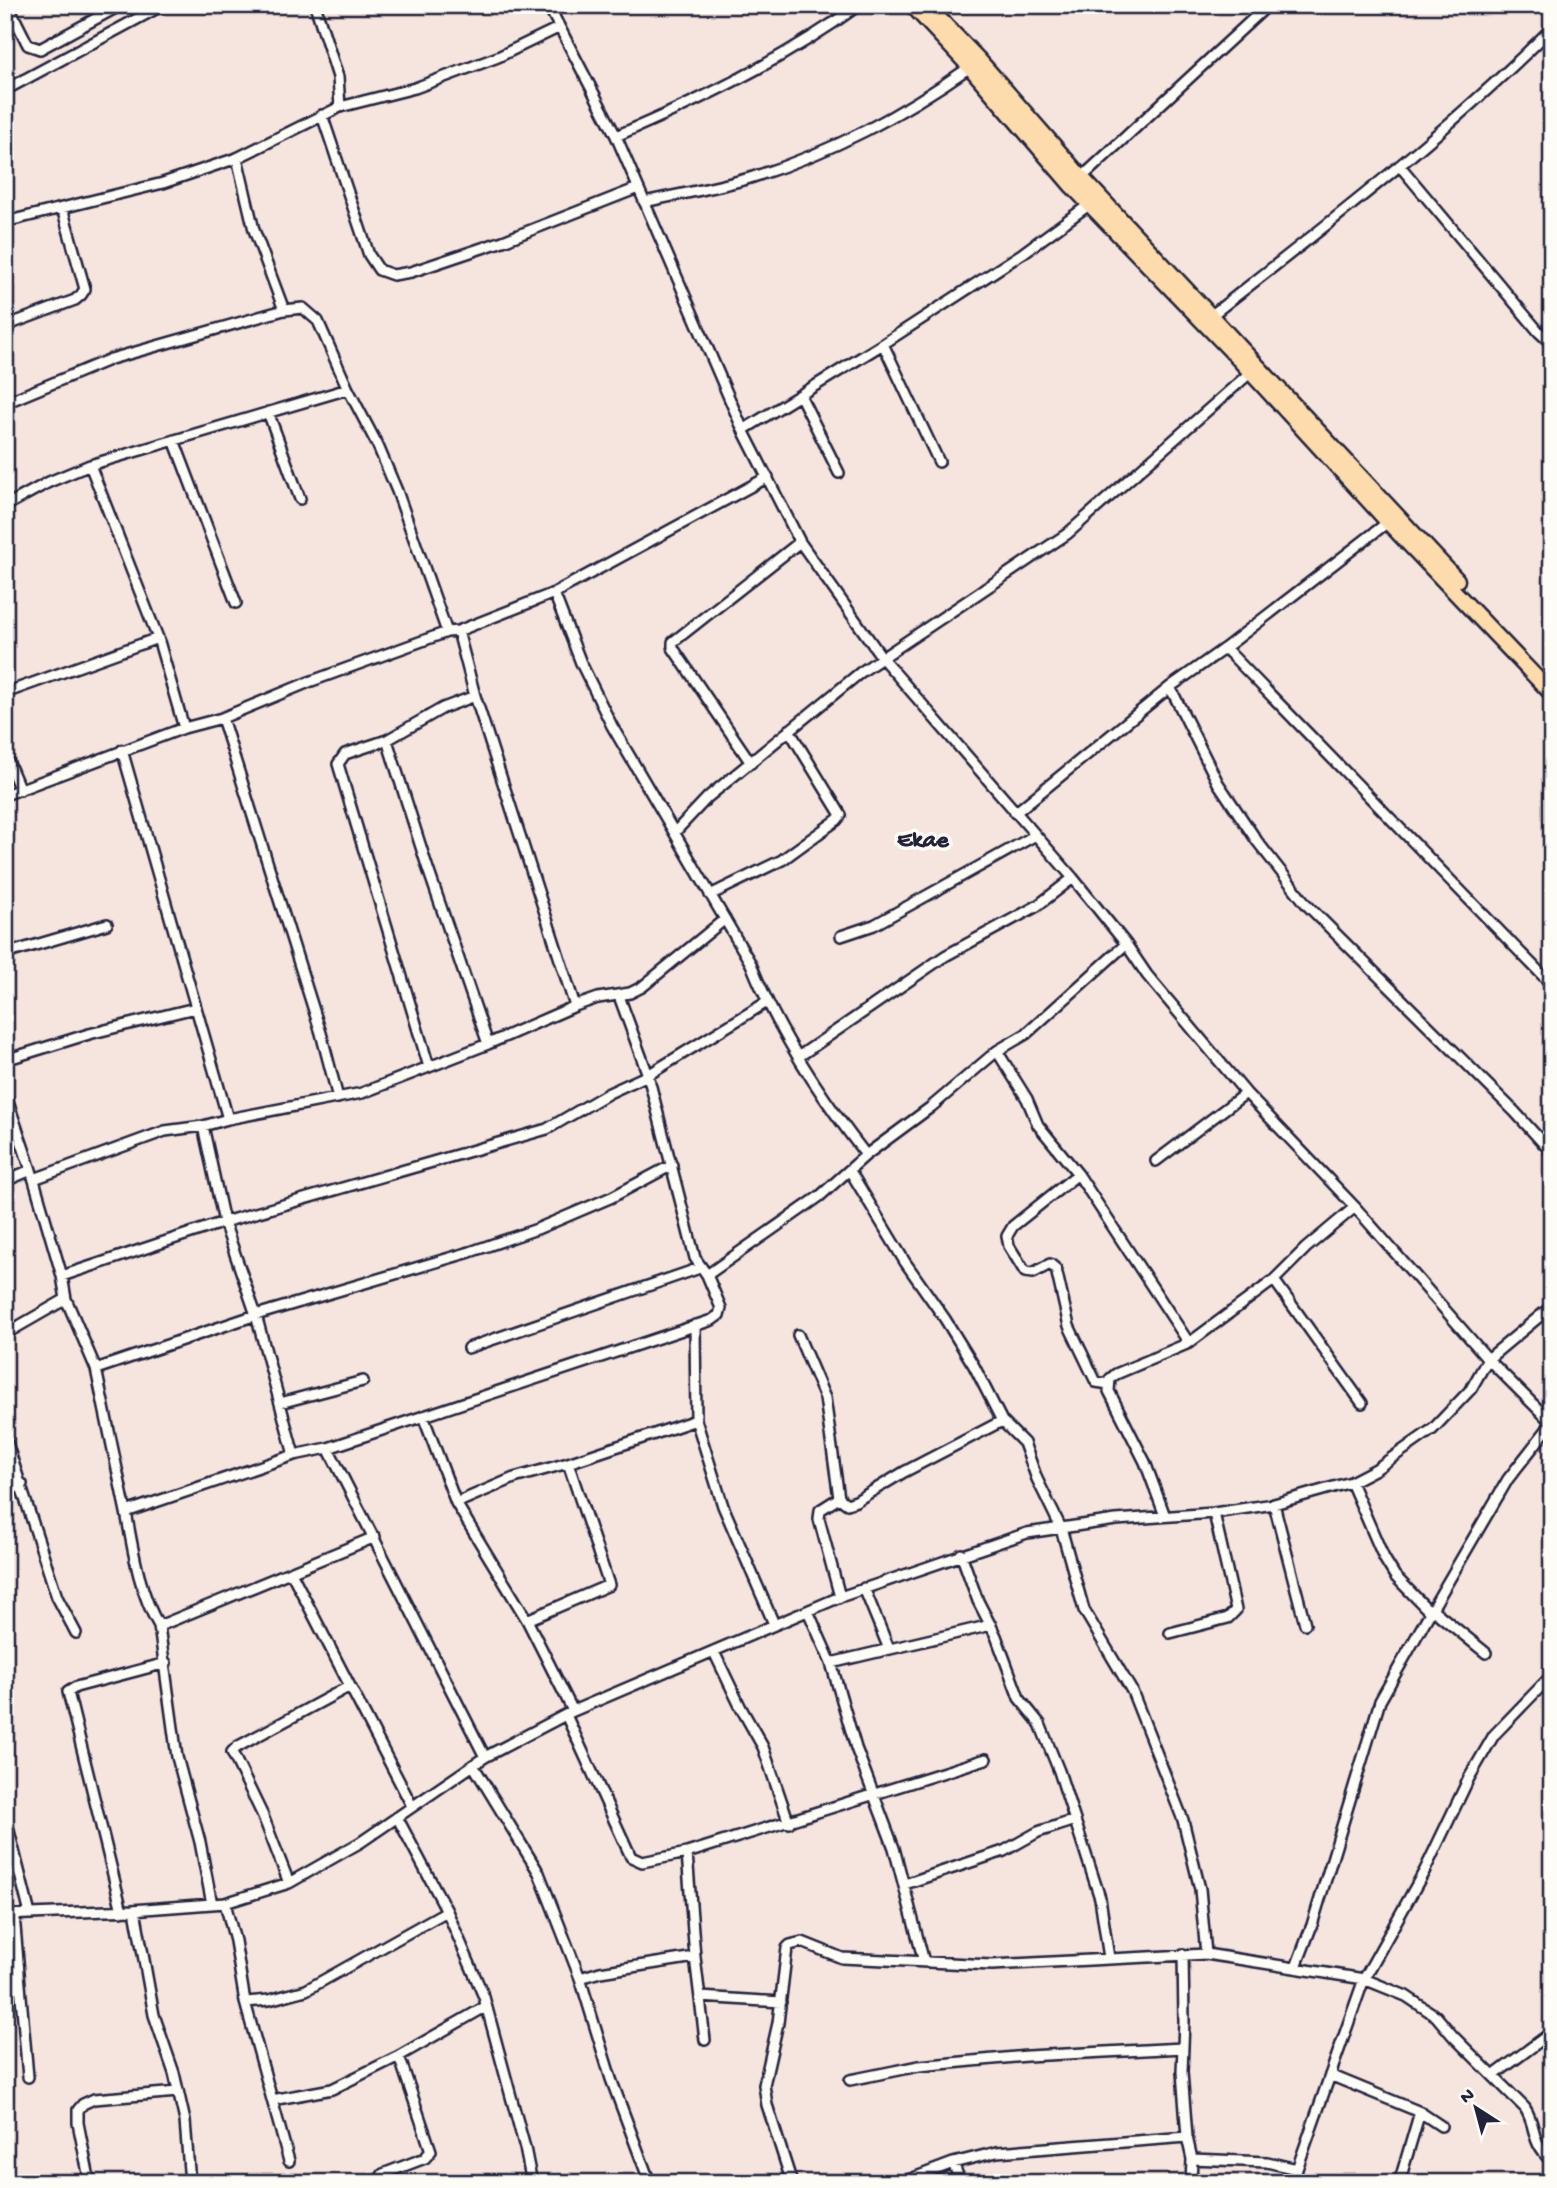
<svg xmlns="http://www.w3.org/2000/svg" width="1557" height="2188" viewBox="0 0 1557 2188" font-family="'Gochi Hand',sans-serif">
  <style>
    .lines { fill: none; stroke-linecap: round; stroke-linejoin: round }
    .minor-casing { stroke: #22223b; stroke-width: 14 }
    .trunk-casing { stroke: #22223b; stroke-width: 19 }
    .minor { stroke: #fdfcf7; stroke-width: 9 }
    .trunk { stroke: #fedbac; stroke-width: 14 }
    .labels { text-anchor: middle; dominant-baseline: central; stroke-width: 7; stroke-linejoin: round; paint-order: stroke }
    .quarter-label { font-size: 24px; font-weight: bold; fill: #22223b; stroke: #fdfcf7 }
  </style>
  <rect width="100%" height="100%" fill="#f6e4df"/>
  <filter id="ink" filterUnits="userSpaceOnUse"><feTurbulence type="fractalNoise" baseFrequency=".0143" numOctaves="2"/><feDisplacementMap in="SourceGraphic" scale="14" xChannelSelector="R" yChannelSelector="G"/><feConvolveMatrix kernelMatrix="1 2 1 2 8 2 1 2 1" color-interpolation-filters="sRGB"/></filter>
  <g filter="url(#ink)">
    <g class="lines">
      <g class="minor-casing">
        <path id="minor" d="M8,5L28,45L40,49L121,5
          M315,5L338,77L340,107
          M548,5L616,136L743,430L800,542L883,659L1073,878L1126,944L1147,975L1246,1093L1355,1207L1488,1359L1552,1423
          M5,90L163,5
          M322,115L369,255L379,270L393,275L411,272L503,241L638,188
          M616,136C701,100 783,60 859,5
          M237,158L254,230L284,310L303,308L318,321L348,389L378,446L397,491L447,632
          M1400,166L1539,332L1552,344
          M1079,180L1268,5
          M644,202C679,194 718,188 753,177C834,151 900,116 970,67
          M5,222L163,183L237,158L340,107L415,88L498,57L558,28
          M1212,315C1329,223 1447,133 1552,28
          M5,326L75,300L81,295L85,289L62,208
          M883,344L939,462
          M800,395L839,473
          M5,403L111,359L284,310
          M268,412L300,499
          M743,430L883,344L1023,253L1090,204
          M174,440L236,603
          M90,465L158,638L184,728
          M5,506L49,482L90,465L348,389
          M554,593L581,663L612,726L751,964C779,1034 820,1096 866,1155
          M458,631L475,696L575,1006
          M1225,648L1552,985
          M1170,687L1218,783L1257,841L1307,905L1515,1112L1552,1153
          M5,693L158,638
          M222,718L321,1033L338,1098
          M387,740L427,866L488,1044
          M122,750L228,1119L362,1093L488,1044L575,1006L598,998L630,993L642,987L725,919
          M5,754L20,790
          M751,763L673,648V642L800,542
          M5,795L184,728L222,718L309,682L447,632L458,631L554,593L768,477
          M1015,813L1170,687L1225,648L1388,522
          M675,832L708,797L861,672L1067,534L1251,372
          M710,895L782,860L837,820L841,815L789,730
          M841,936L874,925L1034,836
          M5,954L107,924
          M619,996L648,1075L695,1258L707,1275
          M997,1051L1027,1099L1038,1125L1078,1174L1189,1343
          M798,1057L945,956L1037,906L1073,878
          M5,1060L89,1034L195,1008
          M429,1067L338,764L345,754L387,740L443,708L475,696
          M5,1093L31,1170L62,1276L66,1299L96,1369L126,1512
          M203,1126L224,1222L256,1315L294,1455
          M1156,1161L1246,1093
          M850,1171L905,1262L945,1319L974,1366L1002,1421L1024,1443L1037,1479L1061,1528L1084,1610L1132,1691L1183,1820L1200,1889L1206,1954
          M1078,1174L1013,1226L1007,1236L1009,1246L1025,1272L1033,1273L1050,1264L1056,1269L1069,1326L1096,1382L1109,1384
          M34,1179L165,1131L203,1126L228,1119
          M5,1181L31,1170
          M62,1276L224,1222L547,1129L609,1093L648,1075L767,1002
          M1274,1280L1362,1403
          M5,1334L66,1299
          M798,1335L825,1398L839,1498L847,1504L856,1501L904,1472L1002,1421
          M468,1348L700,1268
          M96,1369L256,1315L470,1252L537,1229L612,1197L672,1165
          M280,1403L363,1381
          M423,1416L456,1503L527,1620L573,1711
          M696,1420L723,1506L774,1624
          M5,1437L57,1597L76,1633
          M328,1448L485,1757
          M1351,1482L1384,1558L1395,1576L1430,1612
          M5,1493L22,1484
          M839,1498L820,1510L819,1519L840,1597
          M456,1503L514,1478L568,1463L696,1420L695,1325
          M1274,1504L1305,1624
          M1165,1516L1145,1462L1109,1391L1110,1379L1116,1374L1189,1343L1274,1280L1306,1248L1355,1207
          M961,1554L978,1601L996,1636L1019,1698L1040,1724L1059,1771L1100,1898L1109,1958
          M291,1572L412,1806
          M864,1588L889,1649
          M1432,1609L1486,1653
          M808,1611L831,1663L856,1748L894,1848L924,1962
          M527,1620L609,1585L568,1463
          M159,1626L375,1537
          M1170,1633L1228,1618L1236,1610L1214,1513
          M714,1652L741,1708L763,1747L789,1823
          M831,1663L991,1625
          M566,1715L631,1857L642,1862L687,1853
          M473,1765L539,1873L580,1978L611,2079L650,2183
          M5,1815L30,1914
          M397,1817L447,1911L484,1997L525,2148L532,2183
          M289,1883L263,1816L232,1752L237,1747L350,1686
          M905,1884L1004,1851L1038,1832L1075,1820
          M225,1903L235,1941L245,2002L289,2161
          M212,1904L200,1842L177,1757L159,1626C139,1592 133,1550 126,1512L294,1455L328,1448L712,1320L719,1315L721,1308L707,1275L820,1196L866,1155L931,1107L997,1051L1026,1034L1126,944
          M135,1910L154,2015L174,2073L185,2121L190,2183
          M122,1911L68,1692L76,1687L166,1663
          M5,1915L132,1910L225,1903L289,1883L361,1842L485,1757L573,1711L840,1597L1027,1533L1116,1520L1214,1513L1274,1504L1351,1482L1376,1469L1433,1429L1471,1389L1488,1359L1552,1306
          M14,1915L28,2077
          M1183,1954L1184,2021L1182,2072L1187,2137L1192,2159L1191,2183
          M1296,1967L1312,1925L1380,1701L1432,1609L1508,1479L1552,1423
          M580,1978L600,1972L695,1957
          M700,1997L781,2002
          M245,2002L269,2000L306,1990L447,1911
          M705,2040L695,1957L687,1853L986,1759
          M1330,2075L1420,2112L1441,2126
          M1493,2076L1552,2032
          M850,2080L919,2066L1027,2056L1183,2048
          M272,2100L332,2089L399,2056L485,2007
          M1192,2159L1267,2162L1297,2169
          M953,2163L961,2183
          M90,2183L78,2123V2110L83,2104L94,2099L178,2092
          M378,2183L383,2174L425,2158L431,2151L399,2056
          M792,2183L767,2105L764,2085L778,2023L787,1948L790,1945L802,1942L842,1958L992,1965L1206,1954L1364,1979L1406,1996L1436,2016L1453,2036L1525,2108C1538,2129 1529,2140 1552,2162
          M900,2183L953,2163L997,2152L1187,2137
          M1294,2183L1297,2169L1364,1979L1425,1870L1469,1778L1494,1735L1552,1675
          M1399,2183L1420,2112"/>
      </g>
      <g class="trunk-casing">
        <path id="trunk" d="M912,5L970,67L1072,186L1235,355L1388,522L1552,694
          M926,5L978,59L1082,178L1457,580"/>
      </g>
      <use href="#minor" class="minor"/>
      <use href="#trunk" class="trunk"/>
    </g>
  </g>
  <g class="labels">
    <g class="quarter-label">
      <text x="923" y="841">Ekae</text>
    </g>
  </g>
  <rect width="1557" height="2188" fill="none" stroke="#fdfcf7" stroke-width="28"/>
  <rect x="14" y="14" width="1529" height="2160" fill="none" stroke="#22223b" stroke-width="2.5" filter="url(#ink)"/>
  <g transform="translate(1476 2108) rotate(324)" stroke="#fdfcf7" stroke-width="5" paint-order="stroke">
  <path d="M0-5L12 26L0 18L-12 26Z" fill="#22223b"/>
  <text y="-10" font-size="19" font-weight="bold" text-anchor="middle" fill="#22223b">N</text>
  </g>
</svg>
